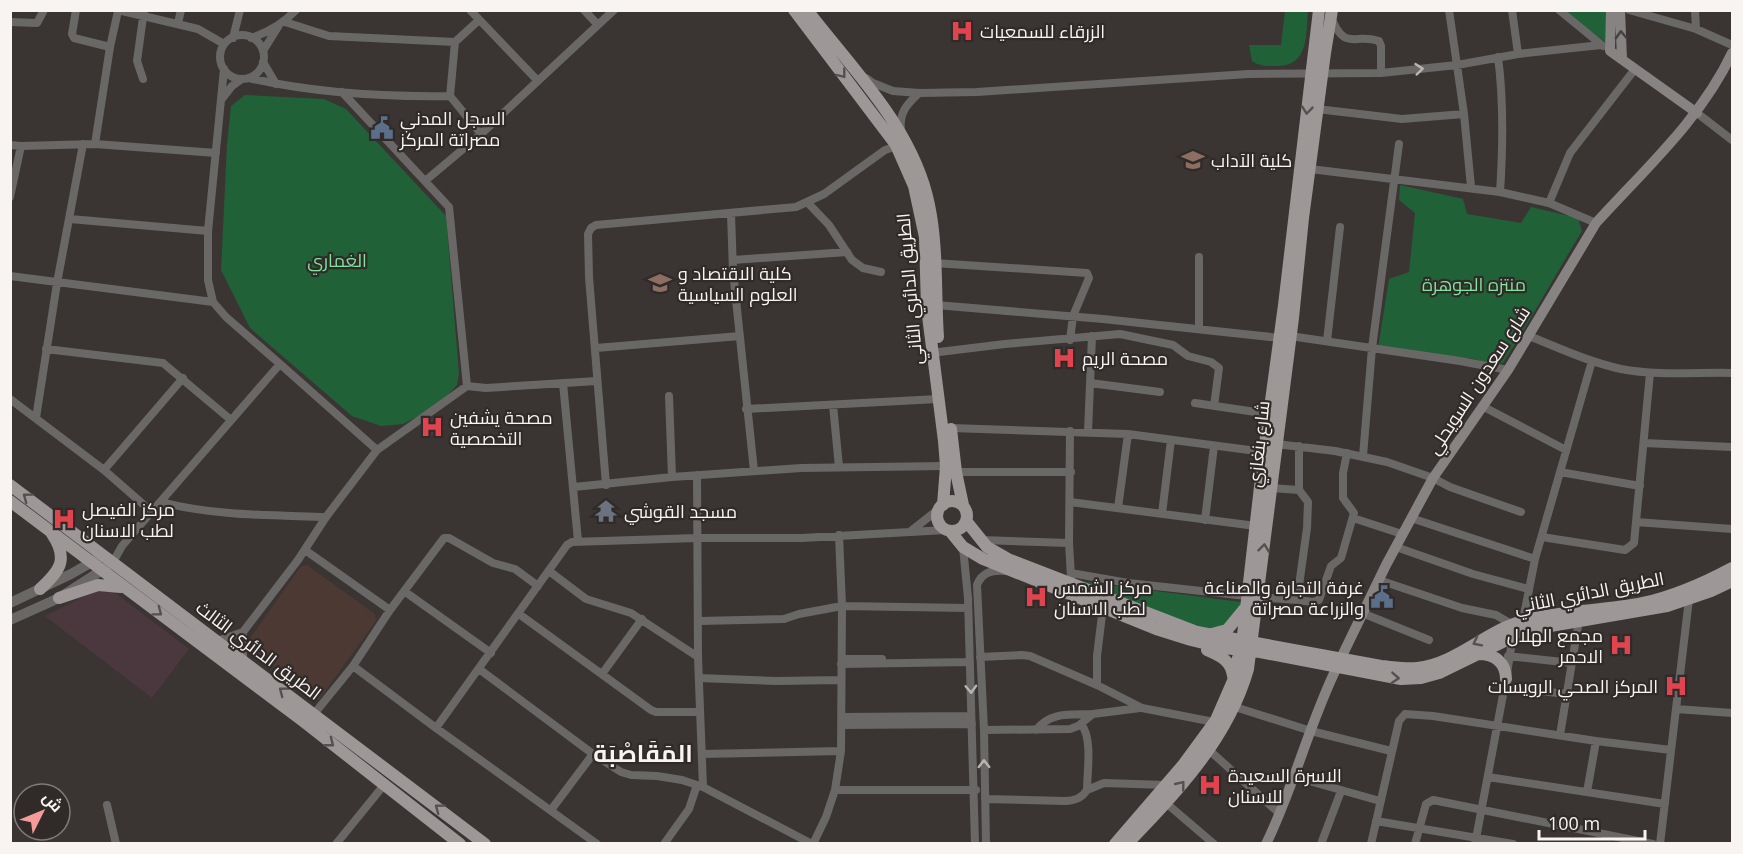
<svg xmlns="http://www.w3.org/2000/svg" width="1743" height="854" viewBox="0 0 1743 854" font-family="'Open Sans',Cairo,sans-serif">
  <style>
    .education { fill: #4c3933 }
    .medical { fill: #4b383f }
    .green { fill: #216137 }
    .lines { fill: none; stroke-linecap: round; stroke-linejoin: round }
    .minor { stroke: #6a6867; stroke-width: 8 }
    .tertiary { stroke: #6a6867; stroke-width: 10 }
    .secondary { stroke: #878383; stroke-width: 10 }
    .primary { stroke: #9d9797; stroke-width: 12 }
    .oneway { stroke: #464140 }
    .oneway2 { stroke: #b8b5b3 }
    .oneway3 { stroke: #565150 }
    .labels { text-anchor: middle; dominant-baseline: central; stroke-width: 4.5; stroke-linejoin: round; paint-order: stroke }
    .poi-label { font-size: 18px; fill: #f7f4f2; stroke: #302b29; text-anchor: start }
    .park-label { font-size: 18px; fill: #7fe59d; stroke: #302b29 }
    .street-label { font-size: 18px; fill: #f7f4f2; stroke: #302b29 }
    .district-label { font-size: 24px; font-weight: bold; fill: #f7f4f2; stroke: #302b29 }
  </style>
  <rect width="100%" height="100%" fill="#3a3533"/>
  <path class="education" d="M307,565L375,614L376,621L318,701L246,644L301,566Z"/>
  <path class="medical" d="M437,415L445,428L427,439L419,426Z
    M95,591L114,592L189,649L152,698L45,616Z"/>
  <path class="green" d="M1285,11H1308C1306,33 1309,65 1279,66C1269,66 1261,67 1252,61L1249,45H1281Z
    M1564,11H1611L1612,47Z
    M245,95L324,99L346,109L446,216L459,373L457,385L448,395L426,412L403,424L381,426L352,416L250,328L221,270L227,145L231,106Z
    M1400,185L1463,199L1467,214L1521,223L1531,207L1578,218L1582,231C1555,275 1531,320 1503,363L1490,365L1474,359L1378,348L1389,279L1409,272L1415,213L1399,200Z
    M1078,581L1241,602L1239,613L1224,628L1202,630Z"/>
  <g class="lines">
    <path class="minor" d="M76,10L72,34L74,38L110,47L95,144
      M118,10L198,29L224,44
      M470,10L538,81
      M584,10L598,25
      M1449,10L1464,114L1471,187
      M1512,10L1518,54
      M1559,10L1603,46
      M1629,10L1696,29L1732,45
      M1695,10L1696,29
      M1331,17C1345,52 1354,33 1379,41L1381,46V73
      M10,22L37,23L44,10
      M285,22L329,36L455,42L479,20
      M178,23L181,10
      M220 57a22 22 0 1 1 44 0a22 22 0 1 1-44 0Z
      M233,38L240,10
      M251,38C269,32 283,24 296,10
      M110,47L118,11
      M263,51L278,27
      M1498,57C1504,102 1503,147 1500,192
      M263,62L276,84
      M249,78C314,93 383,97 450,96L481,134
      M866,78L873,83L893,91L919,93L977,92L1248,74L1381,73L1457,65L1518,54L1601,45
      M143,79L137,61L144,10
      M342,92L449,207L467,386
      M450,96L455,42
      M221,100L232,86L242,79
      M1317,109L1402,119L1464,114
      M1697,113L1732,140
      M901,131C899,113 906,105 919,93
      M10,145L21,146L95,144L216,153
      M1310,169L1500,192L1549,203L1596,223
      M425,181L481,134L614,10
      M10,197L21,146
      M808,203L829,225L852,260L863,268L881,272
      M1549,203L1570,153L1635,69
      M731,214L733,271L754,471
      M70,219L208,231
      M1199,257V329
      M733,260L847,252
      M934,263L1087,273L1089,278L1073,316L1070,340
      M10,276L213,302
      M936,305L1103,319L1280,338
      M1290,336L1460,361L1508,370
      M1529,336C1559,348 1589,362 1621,369C1658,376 1696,372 1732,373
      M1327,341L1340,227
      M596,348L740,336
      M46,349L163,363L231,420
      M939,352L1005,344L1120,334L1173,345L1188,356L1211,362L1219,368L1214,406
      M280,364L377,450
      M563,383L578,541
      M1090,383L1160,392
      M669,396L672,477
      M10,399L104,470L152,512
      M1195,403L1269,414
      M833,405L839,467
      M1482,406L1566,450
      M746,409L938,399
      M36,418L57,283L83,144
      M951,428L1128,434L1264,452
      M1070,431L1069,543L1071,577
      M1088,432L1092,336
      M1644,443L1732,447
      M1276,444L1335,451L1387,462L1433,478L1450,487L1521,512
      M1363,456L1372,348L1399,144
      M104,470L183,378
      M956,472H1071
      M1560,472L1640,486
      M697,475L698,657L703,787L812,844
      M606,485L589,277L588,234L591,228L596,225L796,207L824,194L885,150L900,145
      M574,487L672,477L801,468L946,466
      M1271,488L1299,490
      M161,502C215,516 271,515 326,517
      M1070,502L1256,526
      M1118,508L1128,434
      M1162,514L1171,440
      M1353,518L1402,534
      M1411,518L1535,559
      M1205,520L1214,446
      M1636,522L1732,529
      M911,531L940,508
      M1542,537L1625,550L1634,543L1650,373
      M980,540L1069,543
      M963,547L968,598L975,844
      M1396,547L1473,574L1528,589
      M305,550L390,610
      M113,562L122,546L280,364L226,317L213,302L208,280V231L224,69
      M549,571L586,599L631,613L698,657
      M1071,573L1128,583L1247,596
      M1379,580L1462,608L1496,615L1513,625V636L1506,679L1475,844
      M538,586L515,569L493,563L449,538H444L390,610L353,666L436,728L597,844
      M404,591L491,653
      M1257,597L1297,600L1307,528L1308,502L1299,490V446
      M1297,600L1313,602L1319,600L1331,566L1341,558L1354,513L1343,498V473L1347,453
      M1362,613L1429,640
      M519,614L651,710L656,712H699
      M1523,620L1535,559L1592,361
      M699,621L784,619L799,614L842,606L968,608
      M243,632V660
      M217,641L243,632L298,560L326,517L377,450L467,386L486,388L597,381
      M1508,656L1572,663
      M980,657L1022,655L1030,656L1097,685L1142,708L1214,722
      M844,659H882
      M841,664L970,662
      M479,669L593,754L621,772L631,775L657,776L682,780L703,787
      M602,674L642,619
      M699,678L776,681L841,680
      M1097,685V656L1103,607
      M1504,687L1567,694
      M1235,707L1311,731L1391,751
      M1676,709L1732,713
      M314,714L353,666
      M842,717L971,716
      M842,725L972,724
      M436,728L567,545L572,542L697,538H802L946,530
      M984,730L1070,729L1078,726L1093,714L1140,708
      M1036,730C1051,711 1071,715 1093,714
      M1560,735L1579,620
      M1209,750L1280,814
      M702,754L841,751
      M1295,777L1380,801
      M1488,777L1665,804
      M835,790H976
      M1087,790L1104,783L1166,785
      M1587,792L1596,741
      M985,799L1065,801C1074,801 1082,798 1087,790C1087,772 1093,738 1081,724
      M1166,803L1214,844
      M107,805L116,844
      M551,810L593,754
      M1376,821L1513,844
      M336,844L384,785
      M664,844L689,809L697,785
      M813,844L826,817L835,790L841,751L842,606L839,535
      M986,844L984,730L977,585C982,572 992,570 1005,571
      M1321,844L1341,791
      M1371,844L1399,721L1405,714L1433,716L1596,741L1671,750
      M1415,844L1426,804L1433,800L1653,844
      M1660,844L1689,599"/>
    <path class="tertiary" d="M10,603L71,574L99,558
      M10,620L59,598L107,567"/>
    <path class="secondary" d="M1611,10L1610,51L1697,113
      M1620,10L1622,59
      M1341,658L1386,565L1433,478L1508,370L1596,223C1645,169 1701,119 1732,53
      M1266,844C1294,787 1309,724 1337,667"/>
    <path class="primary" d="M794,10L896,145L914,186L925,237L927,308L944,441L946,466L943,505
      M807,10C853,70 914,129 929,205C938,248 935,294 938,337
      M951,429L956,472L963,505
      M10,485L485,844
      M937 516a15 15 0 1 1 30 0a15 15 0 1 1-30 0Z
      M10,501L303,721L460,844
      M967,522L987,547L1008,559L1197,632L1381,666C1393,667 1405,669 1417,668C1457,664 1488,629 1526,620C1564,610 1604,611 1643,603C1675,596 1704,583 1732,568
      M950,531L963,547L983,559L1156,629L1191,640L1224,648L1260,652L1401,679L1421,678L1439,673L1527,630L1667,606L1711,591L1732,581
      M40,589C60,571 69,559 52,534
      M59,598L98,585L121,587
      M1212,634L1227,630L1246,607
      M1207,650C1220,656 1231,660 1233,676
      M1479,654C1495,654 1506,663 1506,679
      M1115,844L1183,765L1216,720L1233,681L1243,635L1264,452L1284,305L1319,10
      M1127,844C1177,792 1228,739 1248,669L1293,318L1303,218L1325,53L1332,10"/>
  </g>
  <defs><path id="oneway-chevron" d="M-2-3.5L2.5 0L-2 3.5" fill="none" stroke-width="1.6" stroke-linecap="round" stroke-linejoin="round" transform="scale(1.5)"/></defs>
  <use class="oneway" href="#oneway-chevron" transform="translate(1621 35) rotate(-92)"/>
  <g class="oneway2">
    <use href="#oneway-chevron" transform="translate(1419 69) rotate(-6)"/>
    <use href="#oneway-chevron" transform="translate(971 689) rotate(88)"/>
    <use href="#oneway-chevron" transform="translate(984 764) rotate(-91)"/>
  </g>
  <g class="oneway3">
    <use href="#oneway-chevron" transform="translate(842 74) rotate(52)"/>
    <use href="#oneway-chevron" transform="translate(1307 110) rotate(96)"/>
    <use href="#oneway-chevron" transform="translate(27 497) rotate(-143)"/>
    <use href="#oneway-chevron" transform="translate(1264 548) rotate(-83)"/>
    <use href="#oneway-chevron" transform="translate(158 612) rotate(37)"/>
    <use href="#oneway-chevron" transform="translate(1477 642) rotate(153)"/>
    <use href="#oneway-chevron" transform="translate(1395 678) rotate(4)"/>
    <use href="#oneway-chevron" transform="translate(283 691) rotate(-143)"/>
    <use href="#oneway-chevron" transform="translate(330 743) rotate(38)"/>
    <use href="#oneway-chevron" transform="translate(1181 785) rotate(-51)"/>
    <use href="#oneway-chevron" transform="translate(439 808) rotate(-143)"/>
  </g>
  <defs>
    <g id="hospital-bare" transform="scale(1.8)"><path d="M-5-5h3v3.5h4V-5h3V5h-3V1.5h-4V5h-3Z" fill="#e0444e" stroke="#302b29" stroke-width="2.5" paint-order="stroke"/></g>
    <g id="civic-bare" transform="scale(1.8)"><path d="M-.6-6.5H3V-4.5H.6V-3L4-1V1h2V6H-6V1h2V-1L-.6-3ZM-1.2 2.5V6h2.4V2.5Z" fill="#5c6f8a" stroke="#302b29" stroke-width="2.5" paint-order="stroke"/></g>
    <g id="university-bare" transform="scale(1.8)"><path d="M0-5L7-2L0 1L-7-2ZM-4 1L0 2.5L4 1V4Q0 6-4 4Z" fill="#8d6e63" stroke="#302b29" stroke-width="2.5" paint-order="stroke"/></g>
    <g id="temple-bare" transform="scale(1.8)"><path d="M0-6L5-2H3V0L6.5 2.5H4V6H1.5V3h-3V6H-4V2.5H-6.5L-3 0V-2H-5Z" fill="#6b7280" stroke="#302b29" stroke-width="2.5" paint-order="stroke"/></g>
  </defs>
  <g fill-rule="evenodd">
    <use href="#hospital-bare" x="962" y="31"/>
    <use href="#civic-bare" x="382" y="128"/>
    <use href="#university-bare" x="1193" y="160"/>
    <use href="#university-bare" x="660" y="283"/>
    <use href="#hospital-bare" x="1064" y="358"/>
    <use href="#hospital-bare" x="432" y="427"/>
    <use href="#temple-bare" x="606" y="511"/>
    <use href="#hospital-bare" x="64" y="519"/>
    <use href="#hospital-bare" x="1036" y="597"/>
    <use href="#civic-bare" x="1382" y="597"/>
    <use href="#hospital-bare" x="1621" y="645"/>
    <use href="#hospital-bare" x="1676" y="686"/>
    <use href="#hospital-bare" x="1210" y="785"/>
  </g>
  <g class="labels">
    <g class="poi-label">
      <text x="980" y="31">الزرقاء للسمعيات</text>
      <text x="400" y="118">السجل المدني<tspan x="400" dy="21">مصراتة المركز</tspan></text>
      <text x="1211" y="160">كلية الآداب</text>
      <text x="678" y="273">كلية الاقتصاد و<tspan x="678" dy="21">العلوم السياسية</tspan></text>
      <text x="1082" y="358">مصحة الريم</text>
      <text x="450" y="417">مصحة يشفين<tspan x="450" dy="21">التخصصية</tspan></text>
      <text x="82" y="509">مركز الفيصل<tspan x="82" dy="21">لطب الاسنان</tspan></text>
      <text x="624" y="511">مسجد القوشي</text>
      <text x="1054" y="587">مركز الشمس<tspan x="1054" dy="21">لطب الاسنان</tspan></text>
      <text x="1364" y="587" text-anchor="end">غرفة التجارة والصناعة<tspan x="1364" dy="21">والزراعة مصراتة</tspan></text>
      <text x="1603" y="635" text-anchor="end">مجمع الهلال<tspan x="1603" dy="21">الاحمر</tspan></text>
      <text x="1658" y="686" text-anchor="end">المركز الصحي الرويسات</text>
      <text x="1228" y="775">الاسرة السعيدة<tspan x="1228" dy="21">للاسنان</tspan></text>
    </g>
    <g class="park-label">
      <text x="337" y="260">الغماري</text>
      <text x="1474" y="284">منتزه الجوهرة</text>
    </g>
    <g class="street-label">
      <text transform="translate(909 289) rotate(-95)">الطريق الدائري الثاني</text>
      <text transform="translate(1478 380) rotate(-57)">شارع سعدون السويحلي</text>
      <text transform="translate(1258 444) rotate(-84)">شارع بنغازي</text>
      <text transform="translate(1589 592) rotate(-11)">الطريق الدائري الثاني</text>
      <text transform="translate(259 650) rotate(37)">الطريق الدائري الثالث</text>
    </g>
    <g class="district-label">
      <text x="643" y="752">المَقَاصْبَة</text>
    </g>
  </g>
  <rect width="1743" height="854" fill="none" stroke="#f7f4f2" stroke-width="24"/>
  <g transform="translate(42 812) rotate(47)"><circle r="28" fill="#302b29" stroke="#807b79" stroke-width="1.5"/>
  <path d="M0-4.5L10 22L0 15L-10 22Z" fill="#f59b9a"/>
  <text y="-9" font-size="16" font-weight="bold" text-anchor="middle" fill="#f7f4f2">ش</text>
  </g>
  <path d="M1539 830v9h106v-9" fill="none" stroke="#f7f4f2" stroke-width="3"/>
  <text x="1548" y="830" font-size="18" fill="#f7f4f2" stroke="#302b29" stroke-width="4.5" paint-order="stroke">100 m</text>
</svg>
